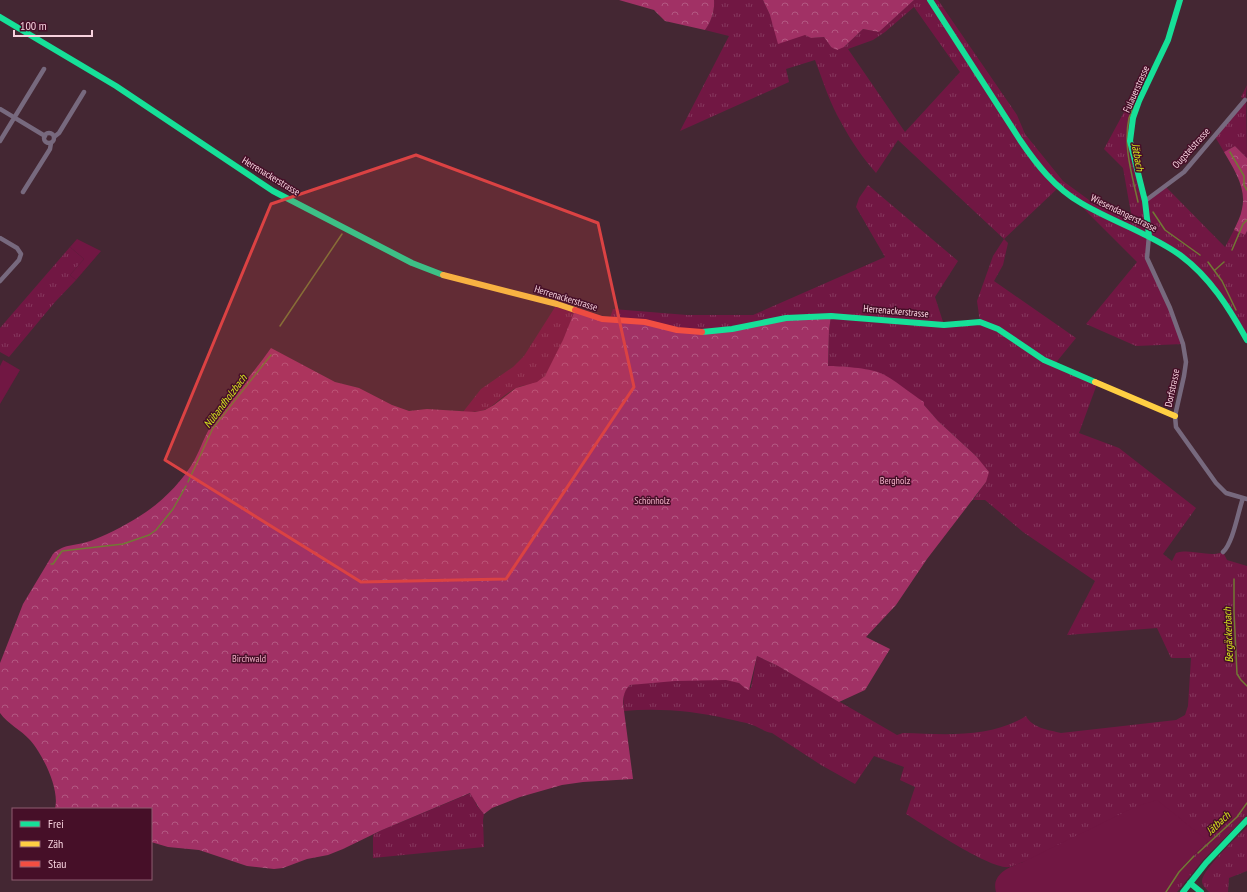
<svg xmlns="http://www.w3.org/2000/svg" width="1247" height="892" viewBox="0 0 1247 892" font-family="'PT Sans Narrow',sans-serif">
  <style>
    .grass { fill: url(#grass-tufts); fill-rule: evenodd }
    .forest { fill: url(#forest-crowns) }
    .green { fill: #711743 }
    .lines { fill: none; stroke-linecap: round; stroke-linejoin: round }
    .stream { stroke: #727935; stroke-width: 1.5 }
    .street { stroke: #77697e; stroke-width: 4.5 }
    .fast { stroke: #16e098; stroke-width: 6 }
    .slow { stroke: #ffcf43; stroke-width: 6 }
    .jam { stroke: #f24e42; stroke-width: 6 }
    .marked { fill: #db4243; fill-opacity: 0.2; stroke: #db4243; stroke-width: 3; stroke-linejoin: round }
    .labels { text-anchor: middle; dominant-baseline: central; stroke-width: 3; stroke-linejoin: round; paint-order: stroke }
    .street-label { font-size: 10px; fill: #f7d2de; stroke: #460f28 }
    .park-label { font-size: 10px; fill: #efafc5; stroke: #460f28 }
    .water-label { font-size: 11px; font-style: italic; fill: #d5e91c; stroke: #460f28 }
  </style>
  <defs>
    <pattern id="grass-tufts" width="24" height="20" patternUnits="userSpaceOnUse"><rect width="24" height="20" fill="#711743"/><path d="M3 7l-1-3M5 7V3M7 7l1-3M15 17l-1-3M17 17v-4M19 17l1-3" fill="none" stroke="#86385e"/></pattern>
    <pattern id="forest-crowns" width="20" height="18" patternUnits="userSpaceOnUse"><rect width="20" height="18" fill="#a13165"/><path d="M2 6a3 3 0 1 1 6 0M12 15a3 3 0 1 1 6 0" fill="none" stroke="#b35882"/></pattern>
  </defs>
  <rect width="100%" height="100%" fill="#442733"/>
  <path class="grass" d="M714,0H763L770,15L811,38L824,37L831,47H844L863,29L879,32L914,0H938L1017,115L1025,134L1063,181L1089,200L1132,219L1123,168L1104,149L1130,101L1138,91L1146,88L1139,101L1130,141L1145,200L1165,186L1225,247L1234,230L1245,235L1247,231V338L1196,267L1149,236L1147,258L1183,344L1136,346L1086,324L1137,262L1077,202L1059,187L1004,239L1008,243L1003,265L994,281L1076,338L1054,365L1097,384L1079,433L1119,448L1196,508L1163,554L1172,561L1176,553C1192,548 1208,558 1223,552L1227,560L1247,566V815L1203,860L1177,892H1165L1184,865L1208,841L1023,862C1018,864 1013,866 1009,867C991,870 924,825 906,814L915,787L900,780L904,767L874,756L855,784L821,765L772,733C765,732 759,727 752,725C745,722 736,721 728,719C695,711 658,708 624,711C623,702 622,691 630,685C649,682 725,675 739,683C742,685 744,687 746,689L751,688L757,656L778,666L897,735L903,733C943,734 990,739 1026,716C1032,728 1049,730 1061,733L1176,720L1185,715L1188,706L1191,658H1171L1157,628L1067,635L1095,581L1023,532L985,500H973L986,482L976,456L938,421L924,405L841,367L834,366L828,367L829,330L831,316L706,332L609,321L613,309L687,315H753L885,257L856,207L859,198L868,185L958,261L935,297L944,325L980,322L977,301L993,256L1004,239L898,140L876,173C863,158 851,141 842,124C830,104 823,81 815,60L786,69L789,82L680,131L729,36L705,30C711,22 715,10 714,0ZM914,7L960,72L905,132L848,49L873,40L885,32Z
    M1247,85L1246,93L1247,158L1235,146L1224,152L1214,135L1245,100L1241,97Z
    M70,247L84,259L70,275L76,280L55,302L9,357L0,352V328Z
    M557,304L575,310C568,327 554,371 540,381C532,386 522,384 514,389C491,403 494,413 463,412L481,389L513,367L524,356Z
    M471,793L477,806L484,814L483,820L484,847L373,858V835L382,830Z
    M1247,827V871L1229,878L1228,892H1209C1206,889 1202,885 1202,881C1202,870 1238,836 1247,827Z"/>
  <path class="forest" d="M619,0H714C715,10 711,22 705,30L665,21L654,10Z
    M763,0H914L879,32L863,29L844,47L837,50L831,47L824,37L811,38L805,35L778,44L770,15Z
    M1235,146L1247,158V231L1245,235L1234,230C1237,223 1241,216 1242,209C1247,189 1234,169 1224,152Z
    M575,310L602,319L706,332L786,318L831,316L829,330L828,366C840,366 869,368 880,373C893,378 911,394 924,402V405L938,421L976,456L989,472L986,482L927,559L896,605L866,637L890,649L865,690L839,702L778,666L757,656L749,690L746,689L739,683L726,680L675,681L630,685C625,689 623,697 623,703L633,779L583,782L562,785L520,797L492,808L484,814L479,808L470,793L382,830L343,849L328,855L307,859L283,868L274,869L247,866L199,850L168,847L151,842V809H55C60,789 43,755 30,740C21,730 8,724 0,713V663L2,658L23,604L53,554C64,543 79,546 93,540C111,533 130,523 146,512C165,499 183,480 194,461C201,448 205,434 213,423C231,397 253,374 271,348L335,382L359,388L392,405L409,411L427,409L475,412L485,410L494,405L516,388L537,382L545,376L563,340Z"/>
  <path class="green" d="M77,239L101,251L76,280L70,275L84,259L70,247Z
    M3,360L20,370L0,404V366Z
    M1157,800L1208,841L1184,865L1165,892H996C991,874 1009,867 1023,862L1137,806Z"/>
  <g class="lines">
    <path class="stream" d="M1135,103C1133,108 1131,113 1129,118C1123,146 1132,175 1138,202
      M1230,152L1244,176V185L1247,190
      M1153,212L1165,230L1200,255
      M1232,250L1243,224L1247,220
      M1208,262L1222,281L1236,310
      M1215,270L1224,262
      M280,326L342,234
      M188,482L213,428L271,355
      M51,564H53L62,551L123,544L149,535L156,530L173,509L186,486
      M1234,579V612L1237,674L1241,680L1247,686
      M1198,853L1237,817L1247,803
      M1166,892L1179,872L1194,856"/>
    <path class="street" d="M0,109L45,136
      M44 138a5 5 0 1 1 10 0a5 5 0 1 1-10 0Z
      M54,137L59,133L84,92
      M0,141L44,69
      M23,192L50,149L51,143
      M1145,201L1184,172L1245,100
      M1149,236L1147,258L1170,308L1183,344L1186,362L1184,376L1175,416L1176,427L1216,483L1226,493L1247,499
      M0,238L17,248L21,254L19,260L0,281
      M1223,552C1233,543 1238,512 1243,498"/>
    <path class="fast" d="M930,0L1020,140C1037,165 1055,188 1081,203C1113,222 1149,233 1180,255C1210,277 1229,308 1247,340
      M0,17L116,86L273,191L412,263L443,275
      M1149,236L1145,201L1130,141L1133,118L1139,101L1168,40L1180,0
      M702,332L732,329L786,318L831,316L944,325L980,322L998,329L1044,360L1095,382
      M1190,883L1201,892
      M1183,892L1206,863L1247,820"/>
    <path class="slow" d="M443,275L557,304L575,310
      M1095,382L1175,416"/>
    <path class="jam" d="M575,310L602,319L645,322L677,330L702,332"/>
  </g>
  <path class="marked" d="M416,155L598,223L634,387L506,579L361,582L165,460L271,204Z"/>
  <g class="labels">
    <g class="street-label">
      <text transform="translate(1136 89) rotate(-66)">Fulauerstrasse</text>
      <text transform="translate(1191 148) rotate(-48)">Ougstelstrasse</text>
      <text transform="translate(271 176) rotate(31)">Herrenackerstrasse</text>
      <text transform="translate(1124 213) rotate(26)">Wiesendangerstrasse</text>
      <text transform="translate(566 298) rotate(17)">Herrenackerstrasse</text>
      <text transform="translate(896 311) rotate(5)">Herrenackerstrasse</text>
      <text transform="translate(1172 388) rotate(-78)">Dorfstrasse</text>
    </g>
    <g class="park-label">
      <text x="895" y="480">Bergholz</text>
      <text x="652" y="500">Schönholz</text>
      <text x="249" y="658">Birchwald</text>
    </g>
    <g class="water-label">
      <text transform="translate(1138 157) rotate(80)">Jätbach</text>
      <text transform="translate(225 401) rotate(-53)">Nübandholzbach</text>
      <text transform="translate(1228 635) rotate(-92)">Bergäckerbach</text>
      <text transform="translate(1218 823) rotate(-43)">Jätbach</text>
    </g>
  </g>
  <rect x="12" y="808" width="140" height="72" fill="#460f28" stroke="#8d5d71"/>
  <rect x="20" y="821" width="20" height="6" fill="#16e098" stroke="#8d5d71"/>
  <text x="48" y="828" font-size="12" fill="#f7d2de">Frei</text>
  <rect x="20" y="841" width="20" height="6" fill="#ffcf43" stroke="#8d5d71"/>
  <text x="48" y="848" font-size="12" fill="#f7d2de">Zäh</text>
  <rect x="20" y="861" width="20" height="6" fill="#f24e42" stroke="#8d5d71"/>
  <text x="48" y="868" font-size="12" fill="#f7d2de">Stau</text>
  <path d="M14 30v6h78v-6" fill="none" stroke="#f7d2de" stroke-width="2"/>
  <text x="20" y="30" font-size="12" fill="#f7d2de" stroke="#460f28" stroke-width="3" paint-order="stroke">100 m</text>
</svg>
